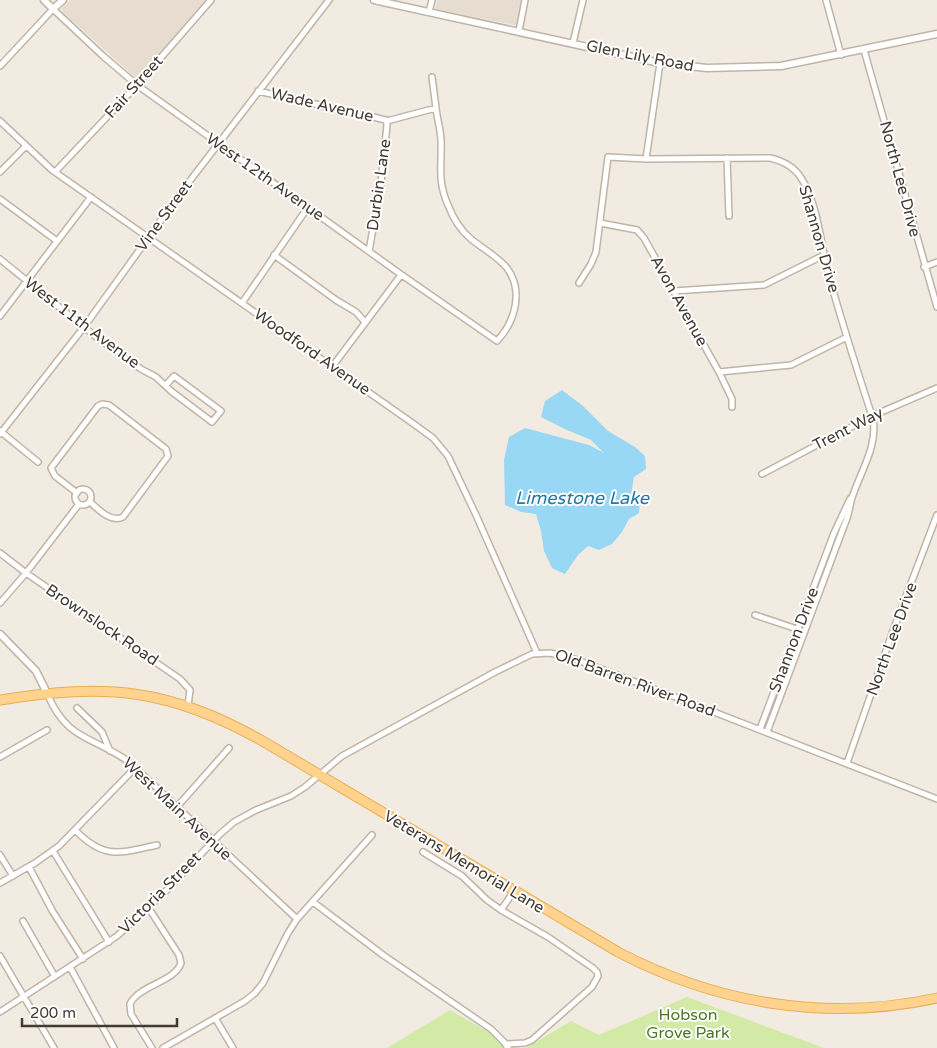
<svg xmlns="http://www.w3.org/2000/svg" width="937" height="1048" viewBox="0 0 937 1048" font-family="'Varela Round',sans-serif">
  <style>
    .residential { fill: #e6dccf }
    .green { fill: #d2eaa6 }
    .water { fill: #98d8f4 }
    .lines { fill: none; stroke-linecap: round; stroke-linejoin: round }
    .minor-casing { stroke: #c0b4a6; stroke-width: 8 }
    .tertiary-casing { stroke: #c0b4a6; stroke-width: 9 }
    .primary-casing { stroke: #eaae56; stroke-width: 11 }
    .minor { stroke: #fff; stroke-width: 5 }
    .tertiary { stroke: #fff; stroke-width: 6 }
    .primary { stroke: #ffd28d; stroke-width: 9 }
    .labels { text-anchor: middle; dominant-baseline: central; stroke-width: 4; stroke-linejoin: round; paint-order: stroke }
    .street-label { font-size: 16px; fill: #433a32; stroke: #fff }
    .park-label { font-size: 16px; fill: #4c7722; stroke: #fff }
    .water-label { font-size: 18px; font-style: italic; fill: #247ba4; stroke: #fff }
  </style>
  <rect width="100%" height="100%" fill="#f2ebe1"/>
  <path class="residential" d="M70,0H207L139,78L137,79L63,12L62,8Z
    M437,0H524L519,26L437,9L436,6Z"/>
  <path class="green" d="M687,997L824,1048H526L571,1021L599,1035Z
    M450,1010L516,1048H387Z"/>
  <path class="water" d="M562,390L583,406L608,431L635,447L645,456L646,469L634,477L632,489L640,500L639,513L629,519L622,532L612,544L599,550L588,546L578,555L565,574L552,568L544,551L541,531L536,514L521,512L505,505L504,460L509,437L525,428L589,445L604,453L591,440L567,430L541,417L545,401Z"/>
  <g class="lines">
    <g class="minor-casing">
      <path id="minor" d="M826,0L841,55
        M429,12L432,0
        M519,31L525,0
        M573,43L583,0
        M864,50L937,307
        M0,66L53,9L103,56L137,85L399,273L497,341C515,322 524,291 507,268C497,256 483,249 471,239C460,230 453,218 448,205C437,180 442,167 441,141C441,130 437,119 436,108L387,121
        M432,77L436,108
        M258,91L386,120L387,125L381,183L369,251
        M0,121L52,170L411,422L433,438L448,456L476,515L537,653
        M727,158L729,216
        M646,159L660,63
        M0,172L26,146
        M55,172L137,85L211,0
        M0,199L57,241
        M600,223L637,230L644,238L719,372L732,399V407
        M274,255L336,300L356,312L365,322
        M0,259L95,336L141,369L156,377L171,391L212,422L221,411L174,376L166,385
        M924,267L937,262
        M579,283L591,264L596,252L608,157L646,159L770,158C784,161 796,168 803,181C817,204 821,243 827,269C841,320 857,370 873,419C878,445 861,471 853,495C850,502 850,510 847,518L767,732
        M674,291L764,285L824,255
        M242,303L308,207
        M0,316L91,197
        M332,367L401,275
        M719,372L791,365L847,337
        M0,431L38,462
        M0,434L84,327L182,191L329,0
        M762,474L872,416L937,388
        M75 497a8 8 0 1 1 16 0a8 8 0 1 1-16 0Z
        M77,493L55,476L51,468L98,406L102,404L109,405L166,449L168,456L123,517C111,523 99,510 90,502
        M0,553L26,573L180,679L190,690L188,706
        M0,603L26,573L79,504
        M755,615L800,630
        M47,693C67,742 94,736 129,762L297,919
        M77,708L102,732L110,751
        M760,729L834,533L850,499
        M0,757L47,730
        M847,763L894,628L937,515
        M176,808L229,748
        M76,831C105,860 120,853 157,845
        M53,851L109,942
        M423,852L462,876L487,900L501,910
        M0,855L13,876
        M29,867L53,912L83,959
        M0,883L35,863L59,846L135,768
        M313,902L383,955L491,1029L504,1042L508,1048
        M148,907L179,955L181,963C175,982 139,985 130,1004L131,1014L152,1048
        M23,921L54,975
        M0,956L54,1048
        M70,967L114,1048
        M0,1012L117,936L162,895L220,834L234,822L256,810L291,796L305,787L342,756L495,672L532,654L550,653L572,658L678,698L937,799
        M215,1018L233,1048
        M506,1044L525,1043L532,1040L592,987L598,976L597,972L593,968L548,937L501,910L514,891
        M163,1048L245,1001L255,993L263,983L288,933L297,919L372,835"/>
    </g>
    <g class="tertiary-casing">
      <path id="tertiary" d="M44,0L53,9L63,0
        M374,0L660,63L707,68L781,66L937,34
        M0,634L36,671L47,693"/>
    </g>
    <g class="primary-casing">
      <path id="primary" d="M0,700C108,683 170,688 266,743L618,952C717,1004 827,1022 937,998"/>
    </g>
    <use href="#minor" class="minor"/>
    <use href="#tertiary" class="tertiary"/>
    <use href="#primary" class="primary"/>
  </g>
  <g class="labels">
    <g class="street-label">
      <text transform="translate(640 56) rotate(11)">Glen Lily Road</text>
      <text transform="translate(134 87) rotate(-48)">Fair Street</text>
      <text transform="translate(322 105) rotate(13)">Wade Avenue</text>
      <text transform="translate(265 177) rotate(35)">West 12th Avenue</text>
      <text transform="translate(900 179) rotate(75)">North Lee Drive</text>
      <text transform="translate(379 185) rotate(-82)">Durbin Lane</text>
      <text transform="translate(164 216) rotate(-54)">Vine Street</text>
      <text transform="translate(819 239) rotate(74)">Shannon Drive</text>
      <text transform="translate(679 301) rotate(61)">Avon Avenue</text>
      <text transform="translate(82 323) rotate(37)">West 11th Avenue</text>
      <text transform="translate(312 352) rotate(35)">Woodford Avenue</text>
      <text transform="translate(848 429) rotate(-27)">Trent Way</text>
      <text transform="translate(102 625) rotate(34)">Brownslock Road</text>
      <text transform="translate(892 639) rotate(-70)">North Lee Drive</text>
      <text transform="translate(794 640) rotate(-69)">Shannon Drive</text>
      <text transform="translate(635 683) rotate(20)">Old Barren River Road</text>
      <text transform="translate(177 809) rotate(43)">West Main Avenue</text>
      <text transform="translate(464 862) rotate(31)">Veterans Memorial Lane</text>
      <text transform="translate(160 893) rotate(-45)">Victoria Street</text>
    </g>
    <g class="park-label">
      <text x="688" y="1015">Hobson<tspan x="688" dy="18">Grove Park</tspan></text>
    </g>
    <g class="water-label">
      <text x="582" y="498">Limestone Lake</text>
    </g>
  </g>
  <path d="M22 1018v8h155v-8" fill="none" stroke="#433a32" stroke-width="2.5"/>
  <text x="30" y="1018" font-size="15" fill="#433a32" stroke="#ffffff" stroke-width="4" paint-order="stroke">200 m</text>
</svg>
